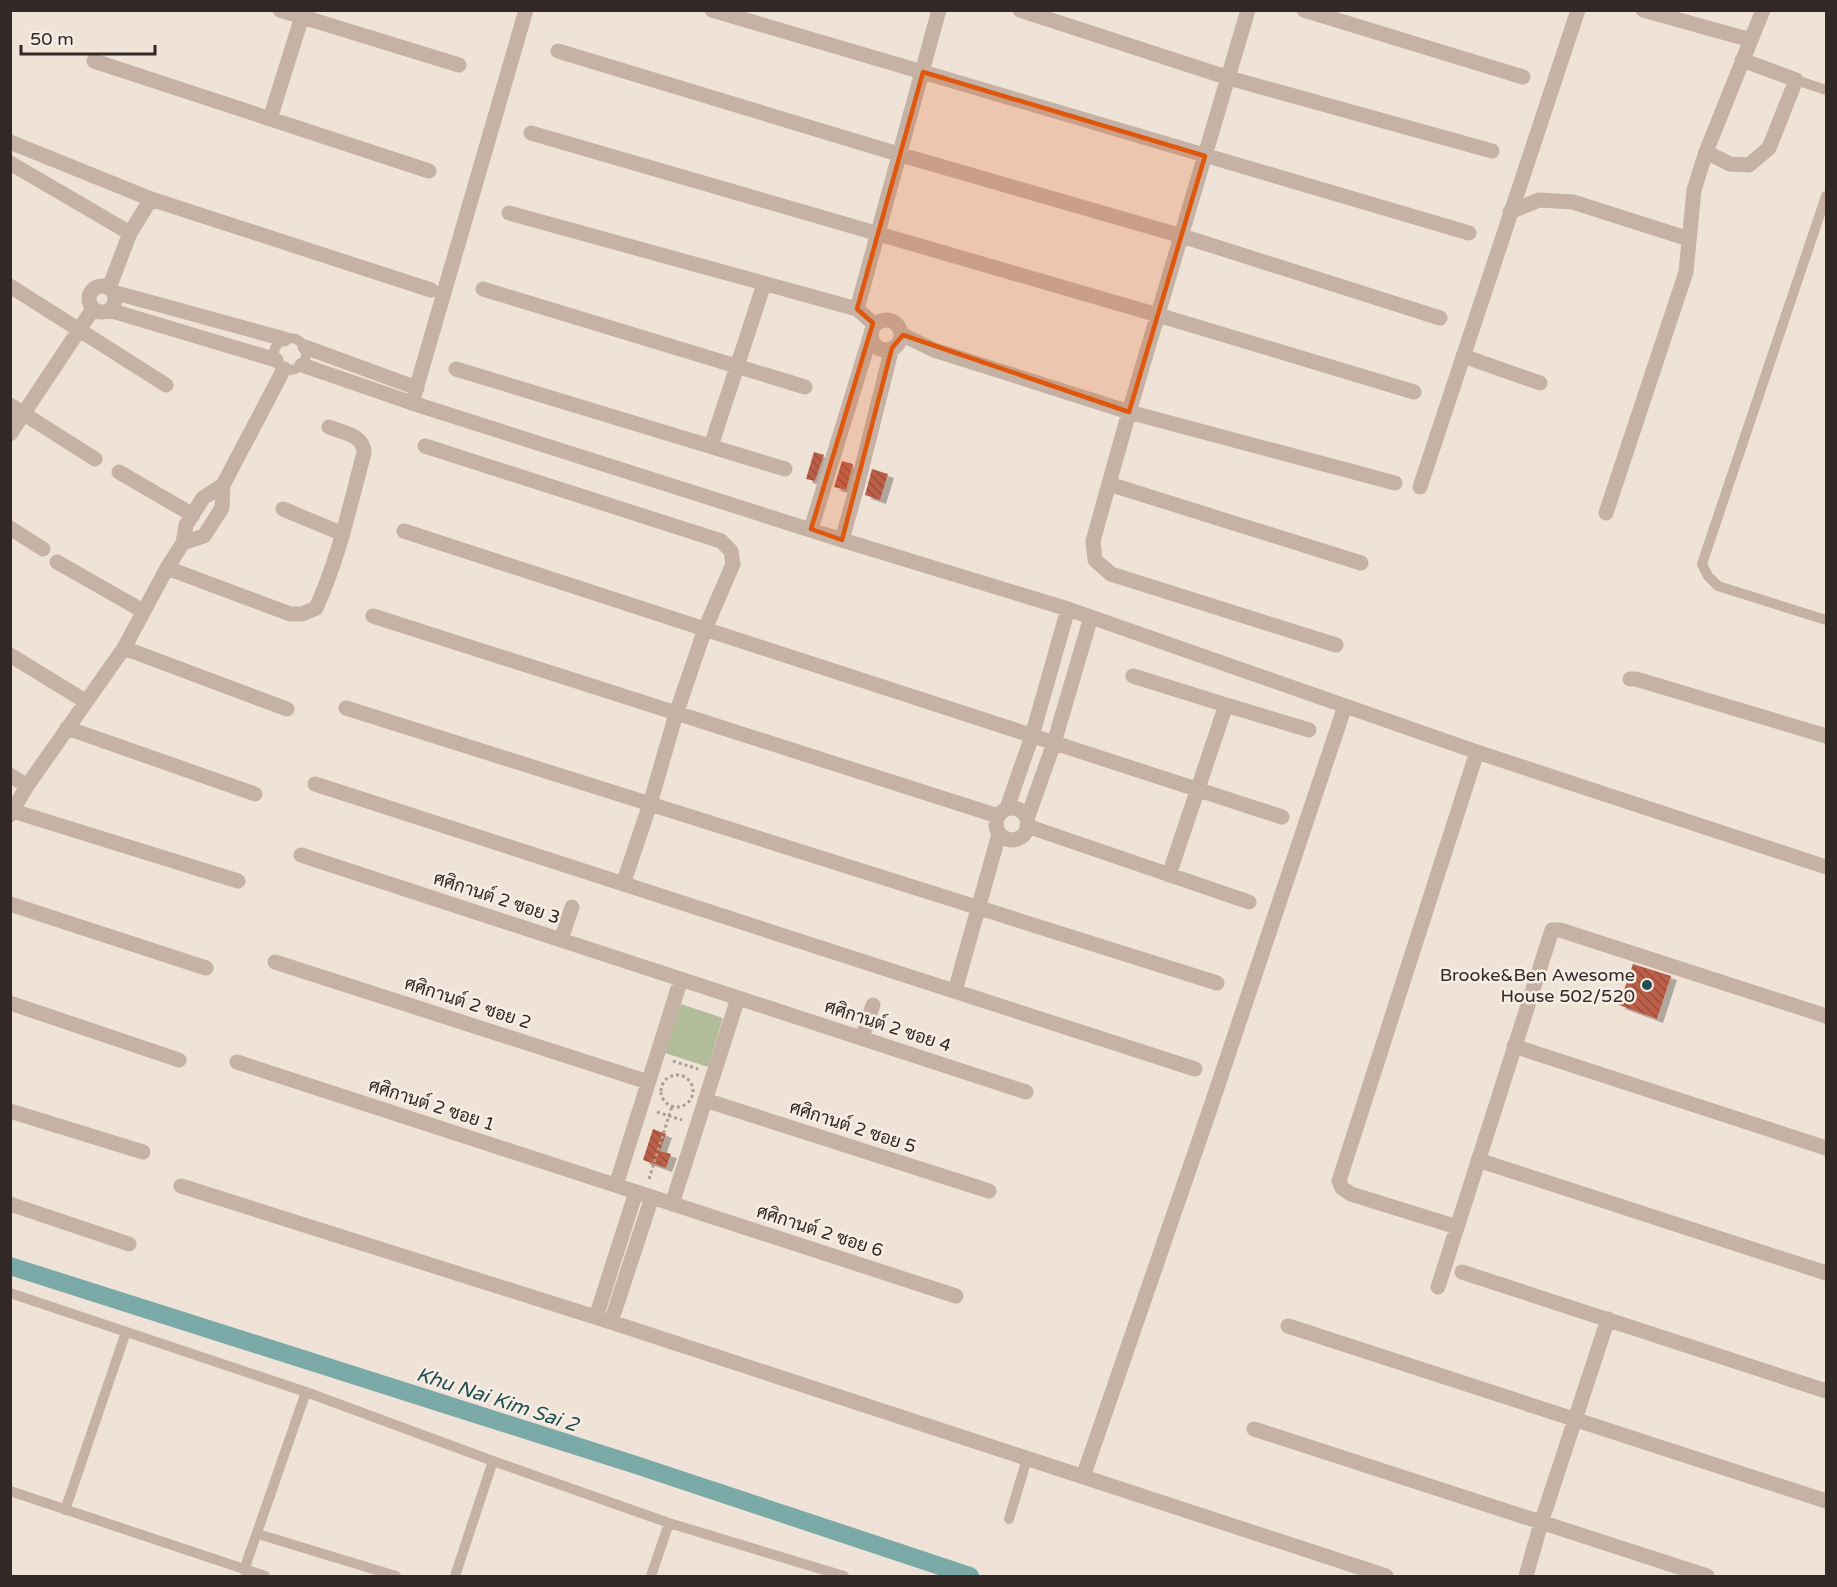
<svg xmlns="http://www.w3.org/2000/svg" width="1837" height="1587" viewBox="0 0 1837 1587" font-family="'Varela Round',Sarabun,sans-serif">
  <style>
    .green { fill: #b3bc9a }
    .lines { fill: none; stroke-linecap: round; stroke-linejoin: round }
    .canal { stroke: #7aa9a8; stroke-width: 18 }
    .building { fill: url(#building-back-hatch); filter: url(#shadow) }
    .path { stroke: #b19c90; stroke-width: 3; stroke-dasharray: 3 3; stroke-linecap: butt }
    .service { stroke: #c5b2a5; stroke-width: 10 }
    .minor { stroke: #c5b2a5; stroke-width: 15 }
    .marked { fill: #df570d; fill-opacity: 0.2; stroke: #df570d; stroke-width: 4.5; stroke-linejoin: round }
    .poi-dot { fill: #1f4f50; stroke: #f7ede4; stroke-width: 2 }
    .labels { text-anchor: middle; dominant-baseline: central; stroke-width: 5; stroke-linejoin: round; paint-order: stroke }
    .street-label { font-size: 18px; fill: #322926; stroke: #f7ede4 }
    .poi-label { font-size: 18px; fill: #322926; stroke: #f7ede4; text-anchor: end }
    .water-label { font-size: 20px; font-style: italic; fill: #1f4f50; stroke: #f7ede4 }
  </style>
  <defs>
    <pattern id="building-back-hatch" width="6" height="6" patternUnits="userSpaceOnUse" patternTransform="scale(1.5)"><rect width="6" height="6" fill="#bc5e48"/><path d="M-1 5l2 2M0 0l6 6M5-1l2 2" fill="none" stroke="#994e3c"/></pattern>
    <filter id="shadow"><feDropShadow dx="6" dy="4" stdDeviation="0" flood-color="#0004"/></filter>
  </defs>
  <rect width="100%" height="100%" fill="#efe3d8"/>
  <path class="green" d="M681,1004L723,1018L708,1067L665,1053Z"/>
  <g class="lines">
    <path class="canal" d="M10,1266L636,1465L970,1576"/>
  </g>
  <path class="building" d="M814,452L824,455L815,481L806,479Z
    M842,461L853,464L846,490L834,487Z
    M872,469L888,474L880,500L865,495Z
    M1633,964L1671,976L1657,1019L1619,1005Z
    M653,1129L666,1134L660,1151L671,1154L666,1168L643,1160Z"/>
  <g class="lines">
    <path class="path" d="M673,1061L698,1069
      M661 1091a16 16 0 1 1 32 0a16 16 0 1 1-32 0Z
      M657,1112L682,1120
      M649,1179L672,1106"/>
    <path class="service" d="M1796,80L1826,90
      M1826,196L1702,564L1708,576L1718,586L1826,620
      M274 354a16 16 0 1 1 32 0a16 16 0 1 1-32 0Z
      M10,1293L306,1392L493,1461L669,1523L844,1576
      M10,1491L265,1576
      M65,1510L126,1332
      M1009,1519L1027,1459
      M258,1534L396,1576
      M244,1570L306,1392
      M455,1576L493,1461
      M651,1576L669,1523"/>
    <path class="minor" d="M280,10L459,65
      M712,10L1469,233
      M1020,10L1229,78L1492,151
      M1248,10L1129,412L1093,541L1095,560L1111,574L1336,645
      M1304,10L1523,77
      M1643,10L1751,40
      M558,51L898,154L1182,236L1440,318
      M94,61L429,171
      M270,119L304,10
      M531,133L1158,315L1414,392
      M10,142L151,199L431,290
      M1706,152L1730,164L1749,165L1769,148L1796,80L1742,60
      M10,163L130,233
      M1510,212L1539,200L1573,202L1689,239
      M509,213L857,309L875,325
      M10,286L166,385
      M89 299a13 13 0 1 1 26 0a13 13 0 1 1-26 0Z
      M109,288L130,233L151,199
      M483,289L805,387
      M113,292L284,339
      M857,309L939,10
      M109,310L276,360
      M871 335a15 15 0 1 1 30 0a15 15 0 1 1-30 0Z
      M901,334L934,350L1129,412L1395,483
      M305,347L417,388
      M1463,356L1540,383
      M302,365L412,403L842,540L1068,609L1477,752L1826,867
      M456,369L785,469
      M412,403L526,10
      M10,405L95,459
      M10,434L93,309
      M425,446L721,541L731,551L733,564L705,629L676,714L650,804L623,884
      M711,446L764,284
      M119,472L193,515
      M1109,484L1361,563
      M1420,487L1578,10
      M283,509L343,534
      M1606,513L1686,272L1694,190L1706,152L1763,10
      M10,528L43,549
      M811,529L871,334
      M404,531L1282,817
      M842,540L858,483L892,348
      M183,543L204,536L222,508L223,485L284,369
      M57,562L143,611
      M167,568L290,614H302L316,608C339,558 350,505 364,453C364,435 344,433 329,427
      M373,616L998,816
      M124,648L287,709
      M10,655L85,701
      M1133,676L1226,705
      M1630,679H1636L1826,736
      M346,708L1217,983
      M67,728L255,794
      M10,775L27,786
      M315,784L1195,1069
      M1007,808L1032,736L1068,609
      M996 824a16 16 0 1 1 32 0a16 16 0 1 1-32 0Z
      M13,811L238,881
      M10,815L27,786L124,648L167,568L183,543L186,525L203,498L223,485
      M1027,819L1054,743L1091,617
      M1027,826L1249,902
      M301,855L1026,1092
      M1169,875L1226,705L1309,730
      M10,904L206,968
      M561,940L572,907
      M275,962L648,1082
      M955,991L999,834
      M10,1003L179,1060
      M862,1038L873,1005
      M1514,1046L1826,1148
      M237,1062L956,1296
      M705,1100L989,1191
      M10,1111L143,1152
      M1478,1160L1826,1273
      M616,1185L681,979
      M181,1186L611,1322L1386,1576
      M10,1204L129,1244
      M672,1204L738,998
      M1457,1227L1351,1194L1342,1188L1339,1181L1477,752
      M1462,1272L1826,1391
      M1438,1287L1552,930H1560L1826,1016
      M596,1317L636,1192
      M611,1322L652,1197
      M1288,1326L1826,1501
      M1254,1429L1707,1576
      M1083,1477L1210,1109L1345,706
      M1526,1576L1541,1523L1608,1319"/>
  </g>
  <path class="marked" d="M923,72L1205,156L1129,412L903,335L892,348L842,540L811,529L873,323L857,309Z"/>
  <circle class="poi-dot" cx="1647" cy="985" r="6"/>
  <g class="labels">
    <g class="street-label">
      <text transform="translate(497 898) rotate(18)">ศศิกานต์ 2 ซอย 3</text>
      <text transform="translate(468 1003) rotate(18)">ศศิกานต์ 2 ซอย 2</text>
      <text transform="translate(888 1026) rotate(18)">ศศิกานต์ 2 ซอย 4</text>
      <text transform="translate(432 1105) rotate(18)">ศศิกานต์ 2 ซอย 1</text>
      <text transform="translate(853 1127) rotate(18)">ศศิกานต์ 2 ซอย 5</text>
      <text transform="translate(820 1231) rotate(18)">ศศิกานต์ 2 ซอย 6</text>
    </g>
    <g class="poi-label">
      <text x="1635" y="975">Brooke&amp;Ben Awesome<tspan x="1635" dy="21">House 502/520</tspan></text>
    </g>
    <g class="water-label">
      <text transform="translate(497 1400) rotate(18)">Khu Nai Kim Sai 2</text>
    </g>
  </g>
  <rect width="1837" height="1587" fill="none" stroke="#322926" stroke-width="24"/>
  <path d="M21 45v9h134v-9" fill="none" stroke="#322926" stroke-width="3"/>
  <text x="30" y="45" font-size="18" fill="#322926" stroke="#f7ede4" stroke-width="4.5" paint-order="stroke">50 m</text>
</svg>
